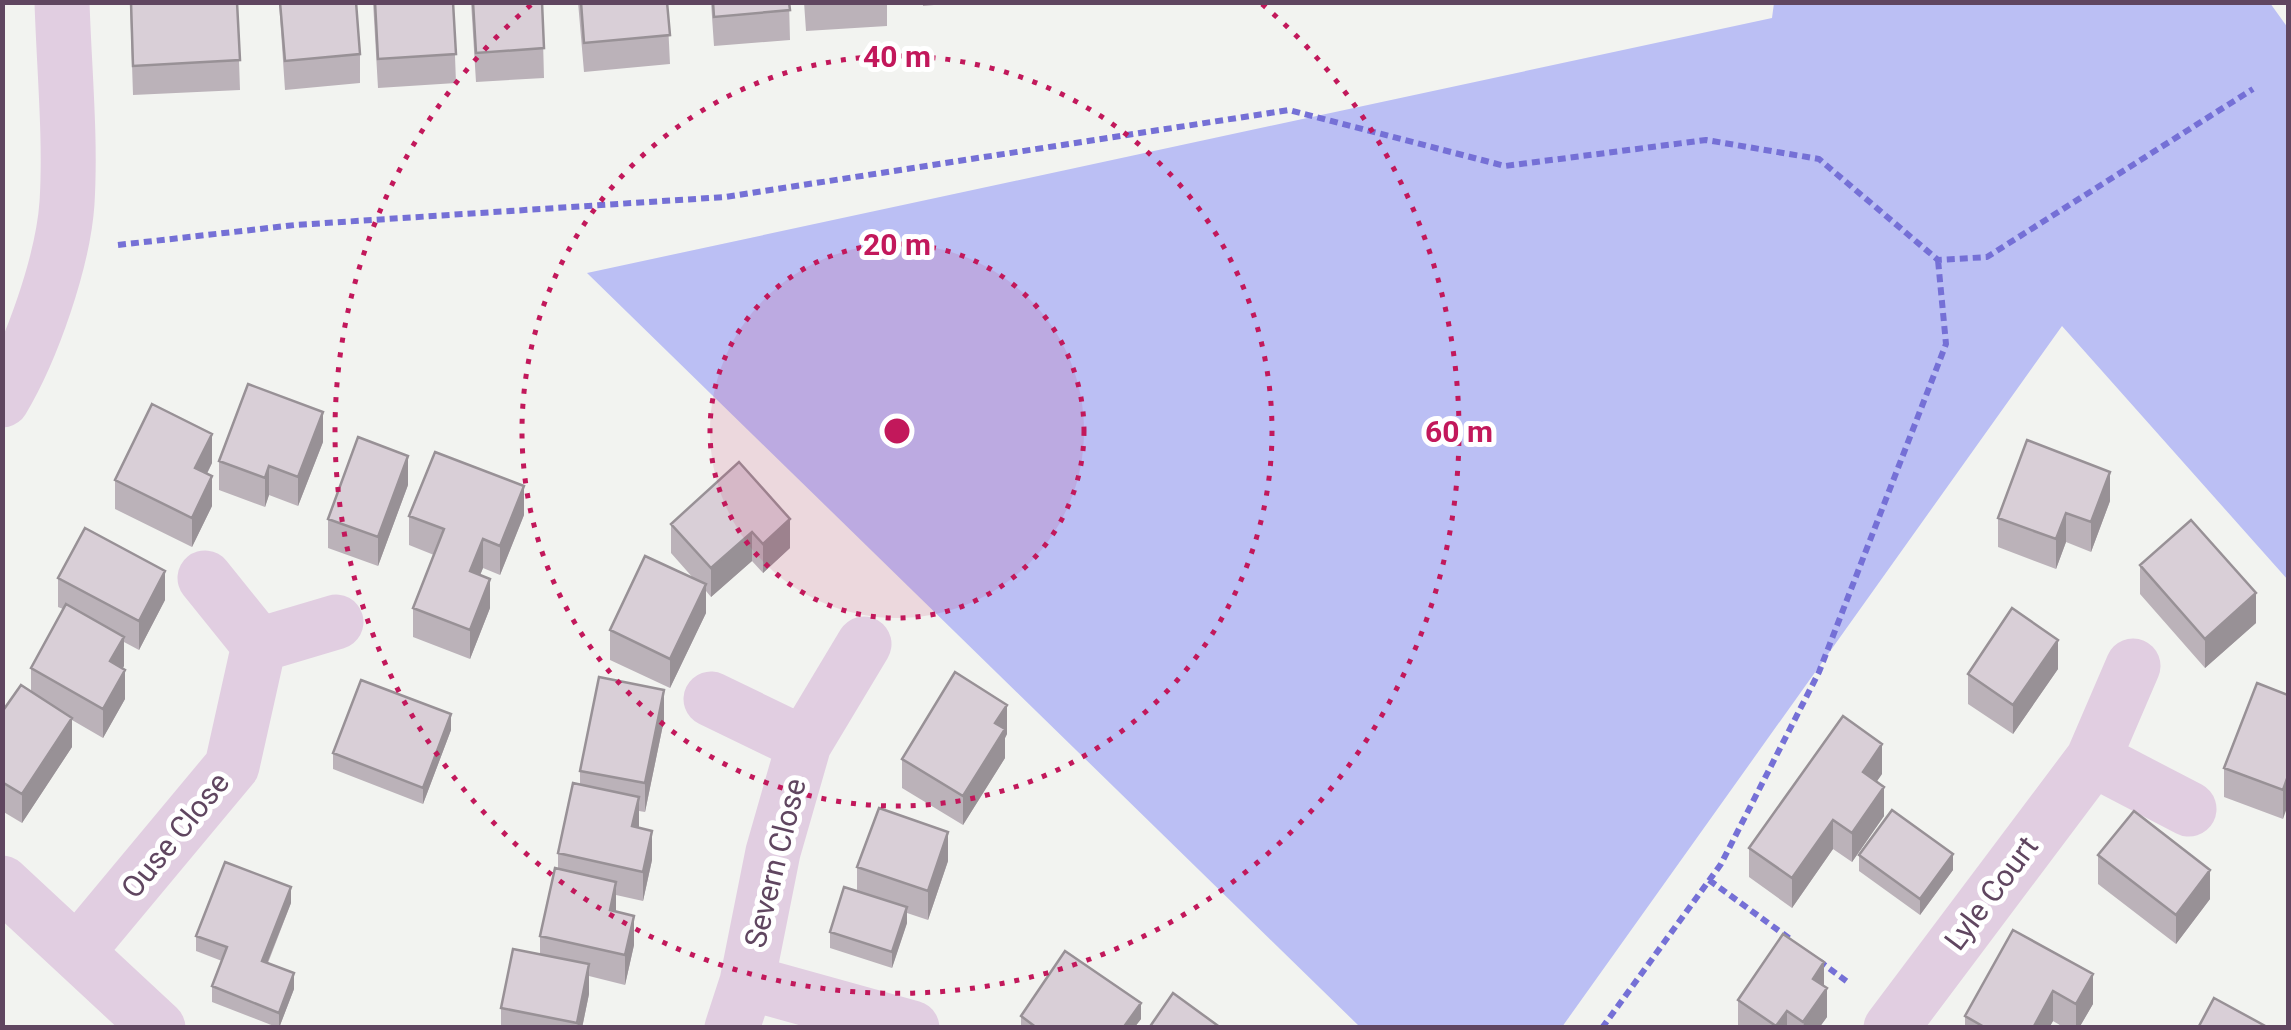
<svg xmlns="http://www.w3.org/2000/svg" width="2291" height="1030" viewBox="0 0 2291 1030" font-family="Roboto,sans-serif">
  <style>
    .green { fill: #bbbff4 }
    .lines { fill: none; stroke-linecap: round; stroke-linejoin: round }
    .path { stroke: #7570d6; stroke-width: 6; stroke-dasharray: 8 5; stroke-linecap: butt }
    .minor { stroke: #e1cee1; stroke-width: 55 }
    .wall { fill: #bbb2b9 }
    .shaded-wall { fill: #989196 }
    .building { fill: #d9cfd7; stroke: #989196; stroke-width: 2.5 }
    .ring { fill: none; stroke: #c2185b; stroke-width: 5; stroke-dasharray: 5 10 }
    .labels { text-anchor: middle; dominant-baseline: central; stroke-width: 10; stroke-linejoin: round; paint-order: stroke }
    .street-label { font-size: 30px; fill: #604660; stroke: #fff }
    .centre { fill: #c2185b; stroke: #fff; stroke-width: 5 }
    .ring-label { font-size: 30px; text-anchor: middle; font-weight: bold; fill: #c2185b; stroke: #fff; stroke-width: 10; stroke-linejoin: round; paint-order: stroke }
  </style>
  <rect width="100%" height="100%" fill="#f2f3f0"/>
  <path class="green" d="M1774,3H2270L2288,28V580L2062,326L1562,1027H1360L587,273L1772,18Z"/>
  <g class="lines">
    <path class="path" d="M118,245L295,225L725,197L1289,110L1505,166L1706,140L1819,159L1938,260L1987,257L2253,89
      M1709,880L1793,941
      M1819,961L1849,983
      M1602,1028L1721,864L1819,672L1946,344L1938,260"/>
    <path class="minor" d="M2,400C32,350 63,261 67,203C71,139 64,67 62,2
      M259,645L336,622
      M711,699L804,744
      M2093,759L2189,809
      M2,883L158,1028
      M77,952L232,766L259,645L205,578
      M747,982L912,1028
      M732,1028L747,982L773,852L804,744L864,644
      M1891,1028L2093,759L2133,666"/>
  </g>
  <path class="wall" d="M130,2H237L240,90L133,95Z
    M279,2H356L360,54V83L285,90Z
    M373,2H453L456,83L378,88Z
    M471,2H542L544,78L476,82Z
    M578,2H667L670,64L584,72Z
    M711,2H789L790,40L714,46Z
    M804,2H887V26L806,31Z
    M923,2H967L923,6Z
    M323,442L298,506L269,495L265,507L219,490V461Z
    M739,462L790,548L763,573L752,561L711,597L706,591V613L670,688L610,660V630L694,579L671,553V524Z
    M212,463L207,474L212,506L192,547L115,509V480Z
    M408,485L378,566L328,548V519Z
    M2110,501L2091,552L2066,542L2056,569L1998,547V518Z
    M524,515L500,575L483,568L480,575L490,608L470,659L413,637V608L434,555L409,545V516Z
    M2140,565L2256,623L2205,668L2140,594Z
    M58,578L165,600L139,650L124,642V666L122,668L125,699L103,738L72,720V747L22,823L2,811V712L31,691V668L63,609L58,607Z
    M2058,669L2013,734L1968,704V674Z
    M2288,695L2283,819L2224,797V768Z
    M664,720L645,812L639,811L638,828L652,860L643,901L616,895V912L634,945L625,985L589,976V994L582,1028H501V1008L540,954V936L558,869V853L580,785V771Z
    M451,730L423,804L333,769V753Z
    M1007,734L1005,738V758L963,825L902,788V759Z
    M1882,774L1877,781L1884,816L1852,862L1833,849L1792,908L1749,877V848Z
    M1859,855L1953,870L1920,915L1859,871Z
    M2098,855L2210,899L2176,944L2098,884Z
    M948,861L928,920L907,913V923L892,968L830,948V932L857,892V867Z
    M291,903L268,963L294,989L279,1028L212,1002V986L222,961L196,951V936Z
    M2013,930L2093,1004L2079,1028H2065L2053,1021L2049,1028H1965V1016Z
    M1824,986L1827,1017L1819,1028H1738V1000Z
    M1021,1016L1141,1019L1134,1028H1021Z"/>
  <path class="shaded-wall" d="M323,412V442L298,506V477Z
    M212,434V463L195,497V468Z
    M408,456V485L378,566V537Z
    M269,466V495L265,507V478Z
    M2110,472V501L2091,552V522Z
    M212,476V506L192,547V518Z
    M524,486V515L500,575V546Z
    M2066,513V542L2056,569V539Z
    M790,519V548L763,573V544Z
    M752,532V561L711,597V568Z
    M483,539V568L470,600V571Z
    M165,571V600L139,650V621Z
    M490,579V608L470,659V630Z
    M706,584V613L670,688V659Z
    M2256,593V623L2205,668V639Z
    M124,637V666L110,691V661Z
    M2058,640V669L2013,734V705Z
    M125,670V699L103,738V709Z
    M664,690V720L645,812V783Z
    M1007,705V734L1005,738V758L963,825V796L995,723Z
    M451,714V730L423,804V788Z
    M72,718V747L22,823V794Z
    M1882,744V774L1863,801V772Z
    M2288,776V805L2283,819V790Z
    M1884,787V816L1852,862V833Z
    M639,797V826L632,856V826Z
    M1833,820V849L1792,908V878Z
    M652,831V860L643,901V872Z
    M948,832V861L928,920V891Z
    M1953,854V870L1920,915V899Z
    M2210,870V899L2176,944V915Z
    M616,882V911L610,910Z
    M291,887V903L262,976V961Z
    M907,907V923L892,968V952Z
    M634,916V945L625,985V955Z
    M1824,962V991L1827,988V1017L1819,1028H1803L1813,979Z
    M589,964V994L582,1028H577Z
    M294,973V989L279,1028V1013Z
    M2093,974V1004L2079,1028H2076V1004Z
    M2053,991V1021L2049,1028H2033Z
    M1141,1003V1019L1134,1028H1123Z
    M1787,1011V1028H1776V1026Z"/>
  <path class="building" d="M131,2H237L240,60L133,66Z
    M280,2H356L360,54L285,61Z
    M375,2H453L456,54L378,59Z
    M473,2H542L544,48L476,53Z
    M581,2H667L670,35L584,43Z
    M713,2H789L790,10L714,17Z
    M248,384L323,412L298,477L269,466L265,478L219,461Z
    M152,404L212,434L195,468L212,476L192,518L115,480Z
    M358,437L408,456L378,537L328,519Z
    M2027,440L2110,472L2091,522L2066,513L2056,539L1998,518Z
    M435,452L524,486L500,546L483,539L470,571L490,579L470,630L413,608L444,529L409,516Z
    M739,462L790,519L763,544L752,532L711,568L671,524Z
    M2191,520L2256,593L2205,639L2140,565Z
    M85,528L165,571L139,621L58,578Z
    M645,556L706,584L670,659L610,630Z
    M66,604L124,637L110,661L125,670L103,709L31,668Z
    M2012,608L2058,640L2013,705L1968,674Z
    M955,672L1007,705L995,723L1005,729L963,796L902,759Z
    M599,677L664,690L645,783L580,771Z
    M361,680L451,714L423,788L333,753Z
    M2257,683L2288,695V776L2283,790L2224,768Z
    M21,685L72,718L22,794L2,782V712Z
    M1843,716L1882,744L1863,772L1884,787L1852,833L1833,820L1792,878L1749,848Z
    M573,783L639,797L632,826L652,831L643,872L558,853Z
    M879,808L948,832L928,891L857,867Z
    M1892,810L1953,854L1920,899L1859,855Z
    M2134,811L2210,870L2176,915L2098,855Z
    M225,862L291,887L262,961L294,973L279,1013L212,986L227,947L196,936Z
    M555,868L616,882L610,910L634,916L625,955L540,936Z
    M844,887L907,907L892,952L830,932Z
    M2013,930L2093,974L2076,1004L2053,991L2033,1028H1986L1965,1016Z
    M1783,934L1824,962L1813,979L1827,988L1803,1022L1787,1011L1776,1026L1738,1000Z
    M513,949L589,964L577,1023L501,1008Z
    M1065,951L1141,1003L1123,1028H1037L1021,1016Z
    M1173,993L1221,1028H1149Z
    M2214,998L2269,1028H2198Z"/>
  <circle cx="897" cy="431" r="187" fill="#c2185b" fill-opacity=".12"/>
  <g class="ring">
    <circle cx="897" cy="431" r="187"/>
    <circle cx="897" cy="431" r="375"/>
    <path d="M1262 4A562 562 0 1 1 532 4"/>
  </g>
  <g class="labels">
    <g class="street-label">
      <text transform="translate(175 835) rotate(-51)">Ouse Close</text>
      <text transform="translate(775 863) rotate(-76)">Severn Close</text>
      <text transform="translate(1991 893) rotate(-53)">Lyle Court</text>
    </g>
  </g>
  <circle cx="897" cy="431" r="15" class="centre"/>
  <g class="ring-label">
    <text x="897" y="67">40 m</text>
    <text x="897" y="255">20 m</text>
    <text x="1459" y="442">60 m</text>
  </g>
  <rect width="2291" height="1030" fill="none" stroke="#604660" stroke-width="10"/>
</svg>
